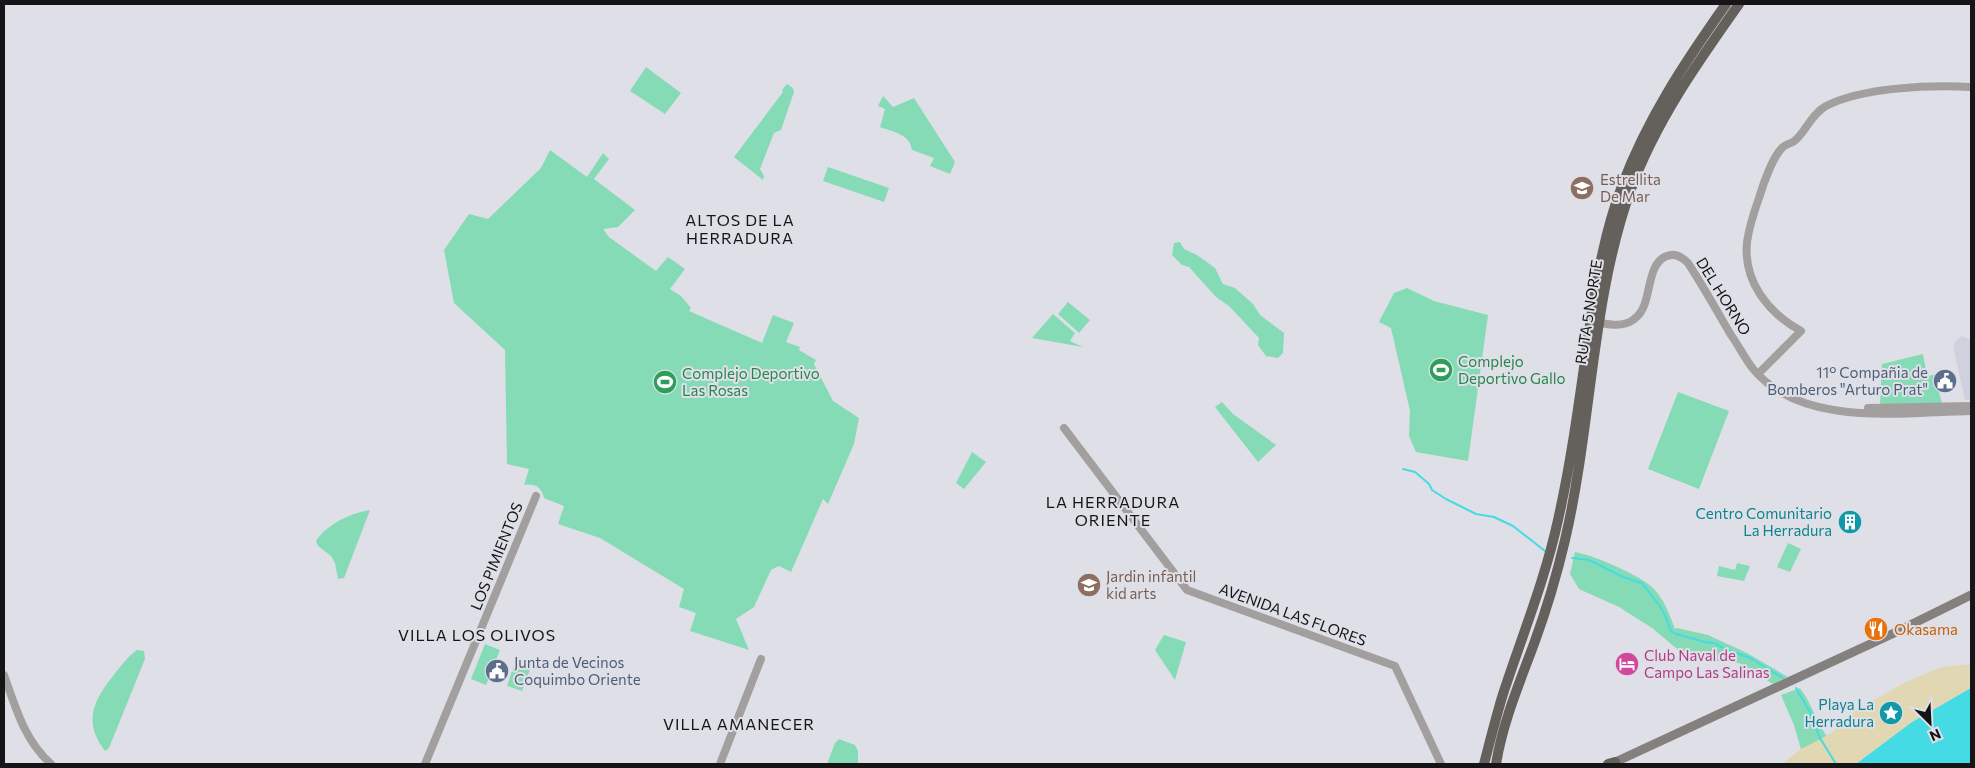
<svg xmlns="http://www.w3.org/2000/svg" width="1975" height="768" viewBox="0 0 1975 768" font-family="Commissioner,sans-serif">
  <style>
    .built { fill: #cfd1de }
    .green { fill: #85dbb5 }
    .sand { fill: #e1d7b2 }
    .water { fill: #44dbe5 }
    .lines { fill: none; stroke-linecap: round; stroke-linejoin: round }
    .stream { stroke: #44dbe5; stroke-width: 2 }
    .tertiary { stroke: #a29f9e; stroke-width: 8 }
    .secondary { stroke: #83807d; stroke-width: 9 }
    .trunk { stroke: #64605c; stroke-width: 10 }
    .labels { text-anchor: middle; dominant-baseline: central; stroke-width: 4; stroke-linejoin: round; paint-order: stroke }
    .education-label { font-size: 15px; fill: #785e54; stroke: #dfe0e7; text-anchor: start }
    .street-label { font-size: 15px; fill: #151517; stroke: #dfe0e7 }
    .leisure-label { font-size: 15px; fill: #27864d; stroke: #dfe0e7; text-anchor: start }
    .service-label { font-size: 15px; fill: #4e5e75; stroke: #dfe0e7; text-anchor: end }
    .culture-label { font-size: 15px; fill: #0d838f; stroke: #dfe0e7; text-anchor: end }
    .food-label { font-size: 15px; fill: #c56008; stroke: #dfe0e7; text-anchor: start }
    .hotel-label { font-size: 15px; fill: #b23c85; stroke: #dfe0e7; text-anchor: start }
    .neighbourhood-label { font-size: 16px; letter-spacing: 1px; fill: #151517; stroke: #dfe0e7 }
  </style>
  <rect width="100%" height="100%" fill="#dfe0e7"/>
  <path class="built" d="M1962,336L1971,340V400H1965L1953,346L1957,339Z"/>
  <path class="green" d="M646,67L681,93L665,114L630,91Z
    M787,84L793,88L794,92L781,130L774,133L760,169L764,176L763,180L734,157L783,92L782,90Z
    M883,96L893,107L914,98L955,162L950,174L930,166L934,158L912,150C910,134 893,132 880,127L885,109L878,106Z
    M550,150L587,177L603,153L609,159L594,179L635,210L618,227L603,229L609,237L656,271L668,257L685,269L670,289L681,296L691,308L689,311L762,343L773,315L794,323L786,342L800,347L799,350L816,360L814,364L833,401L859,418L854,444L828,504L823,499L791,572L779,566L771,570L754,607L736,619L749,650L690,631L696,613L679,607L684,589L600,538L558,524L564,506L544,498C542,487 534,483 524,485L529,469L507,464L505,350L454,303L444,250L469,214L488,219L541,168Z
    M828,167L889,188L884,202L823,181Z
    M1180,242L1184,249L1197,255L1215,268L1223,284L1235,288L1253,304L1260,315L1284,333L1283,353L1278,358L1266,356L1258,345L1259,338L1229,306L1216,297L1189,267L1182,265L1172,255L1174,243Z
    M1407,288L1434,301L1488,315L1468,461L1416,452L1409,436L1410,411L1391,328L1379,322L1394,293Z
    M1068,302L1090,320L1079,333L1058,314Z
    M1053,314L1075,333L1070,341L1083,347L1032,338Z
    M1923,354L1927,376L1934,375L1942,403L1880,405L1882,364Z
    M1678,392L1729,411L1699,489L1648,469Z
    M1222,402L1233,414L1276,445L1258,462L1215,407Z
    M972,452L986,462L964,489L956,483Z
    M370,510L344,578L338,579L335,563L331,556L318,546L316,541C327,524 351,513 370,510Z
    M1788,543L1801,549L1790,572L1777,567Z
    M1575,552C1593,555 1640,575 1653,588C1664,599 1670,615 1675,629L1677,628L1708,635L1747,653L1788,677L1773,684L1739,663L1696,659L1676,648L1652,628L1619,607L1579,589L1570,574Z
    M1737,563L1750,566L1744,581L1717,576L1719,566L1735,570Z
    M1164,635L1186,642L1175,680L1155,650Z
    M485,644L500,650L486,685L471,679Z
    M137,650L144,651L145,659L109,748L105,751C83,722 93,701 113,676C120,667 128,656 137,650Z
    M516,659L532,664L522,691L507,686Z
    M1800,688C1812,704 1817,724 1829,739L1802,753L1794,725L1781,695Z
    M839,739L855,745L858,751V764H827L835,743Z"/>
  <path class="sand" d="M1971,664V688L1912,722L1856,764H1782L1801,749L1830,734L1855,711L1902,684L1941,667Z"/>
  <path class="water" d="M1971,688V764H1856L1912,722Z"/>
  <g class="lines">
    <path class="stream" d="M1403,469L1415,472L1429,484L1432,490L1446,499L1476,514L1494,517L1513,526L1545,551
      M1572,558L1589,560L1623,577L1642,583L1659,605L1665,615L1671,631L1676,634L1705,642L1714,643L1725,649L1750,658L1783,678
      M1796,688L1810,712L1820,738L1836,764"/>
    <path class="tertiary" d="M1595,322C1608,324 1621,328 1633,320C1637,317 1641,313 1643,308C1651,293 1648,258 1671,255C1678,254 1683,258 1688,263C1703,286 1717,311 1731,335C1739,346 1745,359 1754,370C1803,428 1903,412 1971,411
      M1758,374L1801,331C1768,313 1743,281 1747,242C1749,228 1754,212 1759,198C1763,185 1773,156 1783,147C1786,144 1790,144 1793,142C1805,134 1810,115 1826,106C1863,87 1930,85 1971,87
      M1868,408L1971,406
      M1064,428L1187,590L1395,666L1441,764
      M4,675C16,708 24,740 51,764
      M425,764L536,496
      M720,764L761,659"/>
    <path class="secondary" d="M1611,764L1892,634L1971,595"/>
    <path class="trunk" d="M1484,764C1490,741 1496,717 1503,694C1522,636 1545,580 1558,520C1572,458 1580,395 1589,332C1596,283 1604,233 1622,186C1647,119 1685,62 1726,4
      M1496,764C1503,721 1520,682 1535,641C1547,608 1557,574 1565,540C1592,425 1591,299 1631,189C1656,121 1698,62 1739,4
      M1608,764L1615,762"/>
  </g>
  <defs>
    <g id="school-disc" transform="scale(1.25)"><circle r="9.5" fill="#8d6e63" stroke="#dfe0e7"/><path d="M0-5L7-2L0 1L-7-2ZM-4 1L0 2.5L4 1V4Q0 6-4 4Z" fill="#fff"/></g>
    <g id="stadium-disc" transform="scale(1.25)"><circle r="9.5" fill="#2e9e5b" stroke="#dfe0e7"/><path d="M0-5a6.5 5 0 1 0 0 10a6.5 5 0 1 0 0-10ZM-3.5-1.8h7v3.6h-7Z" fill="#fff"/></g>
    <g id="civic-disc" transform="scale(1.25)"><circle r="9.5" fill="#5c6f8a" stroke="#dfe0e7"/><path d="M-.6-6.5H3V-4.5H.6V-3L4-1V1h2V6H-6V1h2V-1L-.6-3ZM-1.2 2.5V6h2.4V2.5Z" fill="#fff"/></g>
    <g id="building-disc" transform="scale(1.25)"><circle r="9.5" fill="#0f9aa8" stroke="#dfe0e7"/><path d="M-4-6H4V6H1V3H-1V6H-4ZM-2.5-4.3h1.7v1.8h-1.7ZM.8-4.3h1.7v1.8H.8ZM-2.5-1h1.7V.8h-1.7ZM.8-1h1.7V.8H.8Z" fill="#fff"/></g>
    <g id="restaurant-disc" transform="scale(1.25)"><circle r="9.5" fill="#e8710a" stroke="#dfe0e7"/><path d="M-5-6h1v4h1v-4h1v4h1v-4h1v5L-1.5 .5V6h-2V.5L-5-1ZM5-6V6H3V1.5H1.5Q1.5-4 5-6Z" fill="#fff"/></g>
    <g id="hotel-disc" transform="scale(1.25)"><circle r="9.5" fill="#d1479c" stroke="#dfe0e7"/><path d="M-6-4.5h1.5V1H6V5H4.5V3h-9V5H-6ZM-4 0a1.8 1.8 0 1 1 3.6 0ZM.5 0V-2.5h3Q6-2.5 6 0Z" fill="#fff"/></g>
    <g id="sight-disc" transform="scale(1.25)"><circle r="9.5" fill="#0f9aa8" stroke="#dfe0e7"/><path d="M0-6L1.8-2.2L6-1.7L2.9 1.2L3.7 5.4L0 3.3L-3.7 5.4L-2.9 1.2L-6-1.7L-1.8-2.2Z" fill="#fff"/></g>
  </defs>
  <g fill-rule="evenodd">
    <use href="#school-disc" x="1582" y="188"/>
    <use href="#stadium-disc" x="1441" y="370"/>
    <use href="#civic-disc" x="1945" y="381"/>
    <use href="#stadium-disc" x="665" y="382"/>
    <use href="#building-disc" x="1850" y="522"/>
    <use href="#school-disc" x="1089" y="585"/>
    <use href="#restaurant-disc" x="1876" y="629"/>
    <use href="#hotel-disc" x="1627" y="664"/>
    <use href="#civic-disc" x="497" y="671"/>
    <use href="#sight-disc" x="1891" y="713"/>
  </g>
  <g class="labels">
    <g class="education-label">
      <text x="1600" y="179">Estrellita<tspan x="1600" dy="17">De Mar</tspan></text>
      <text x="1106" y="576">Jardin infantil<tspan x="1106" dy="17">kid arts</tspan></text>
    </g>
    <g class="street-label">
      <text transform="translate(1724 296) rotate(58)">DEL HORNO</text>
      <text transform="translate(1588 312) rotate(-81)">RUTA 5 NORTE</text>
      <text transform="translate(496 556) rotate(-68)">LOS PIMIENTOS</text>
      <text transform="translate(1293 614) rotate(20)">AVENIDA LAS FLORES</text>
    </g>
    <g class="leisure-label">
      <text x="1458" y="361">Complejo<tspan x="1458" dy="17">Deportivo Gallo</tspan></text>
      <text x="682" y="373">Complejo Deportivo<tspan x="682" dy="17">Las Rosas</tspan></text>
    </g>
    <g class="service-label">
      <text x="1928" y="372">11° Compañia de<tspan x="1928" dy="17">Bomberos "Arturo Prat"</tspan></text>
      <text x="514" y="662" text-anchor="start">Junta de Vecinos<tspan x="514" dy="17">Coquimbo Oriente</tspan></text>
    </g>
    <g class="culture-label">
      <text x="1832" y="513">Centro Comunitario<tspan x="1832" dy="17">La Herradura</tspan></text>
      <text x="1874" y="704">Playa La<tspan x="1874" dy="17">Herradura</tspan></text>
    </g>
    <g class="food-label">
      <text x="1894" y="629">Okasama</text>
    </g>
    <g class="hotel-label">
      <text x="1644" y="655">Club Naval de<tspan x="1644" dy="17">Campo Las Salinas</tspan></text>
    </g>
    <g class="neighbourhood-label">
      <text x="740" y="219">ALTOS DE LA<tspan x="740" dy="18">HERRADURA</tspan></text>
      <text x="1113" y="501">LA HERRADURA<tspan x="1113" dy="18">ORIENTE</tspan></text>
      <text x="477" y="634">VILLA LOS OLIVOS</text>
      <text x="739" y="723">VILLA AMANECER</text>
    </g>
  </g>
  <rect width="1975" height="768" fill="none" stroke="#151517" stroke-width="10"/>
  <g transform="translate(1930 723) rotate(156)" stroke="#dfe0e7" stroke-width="4" paint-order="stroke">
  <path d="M0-4L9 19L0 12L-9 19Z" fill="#151517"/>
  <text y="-8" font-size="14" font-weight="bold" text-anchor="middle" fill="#151517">N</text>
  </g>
</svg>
